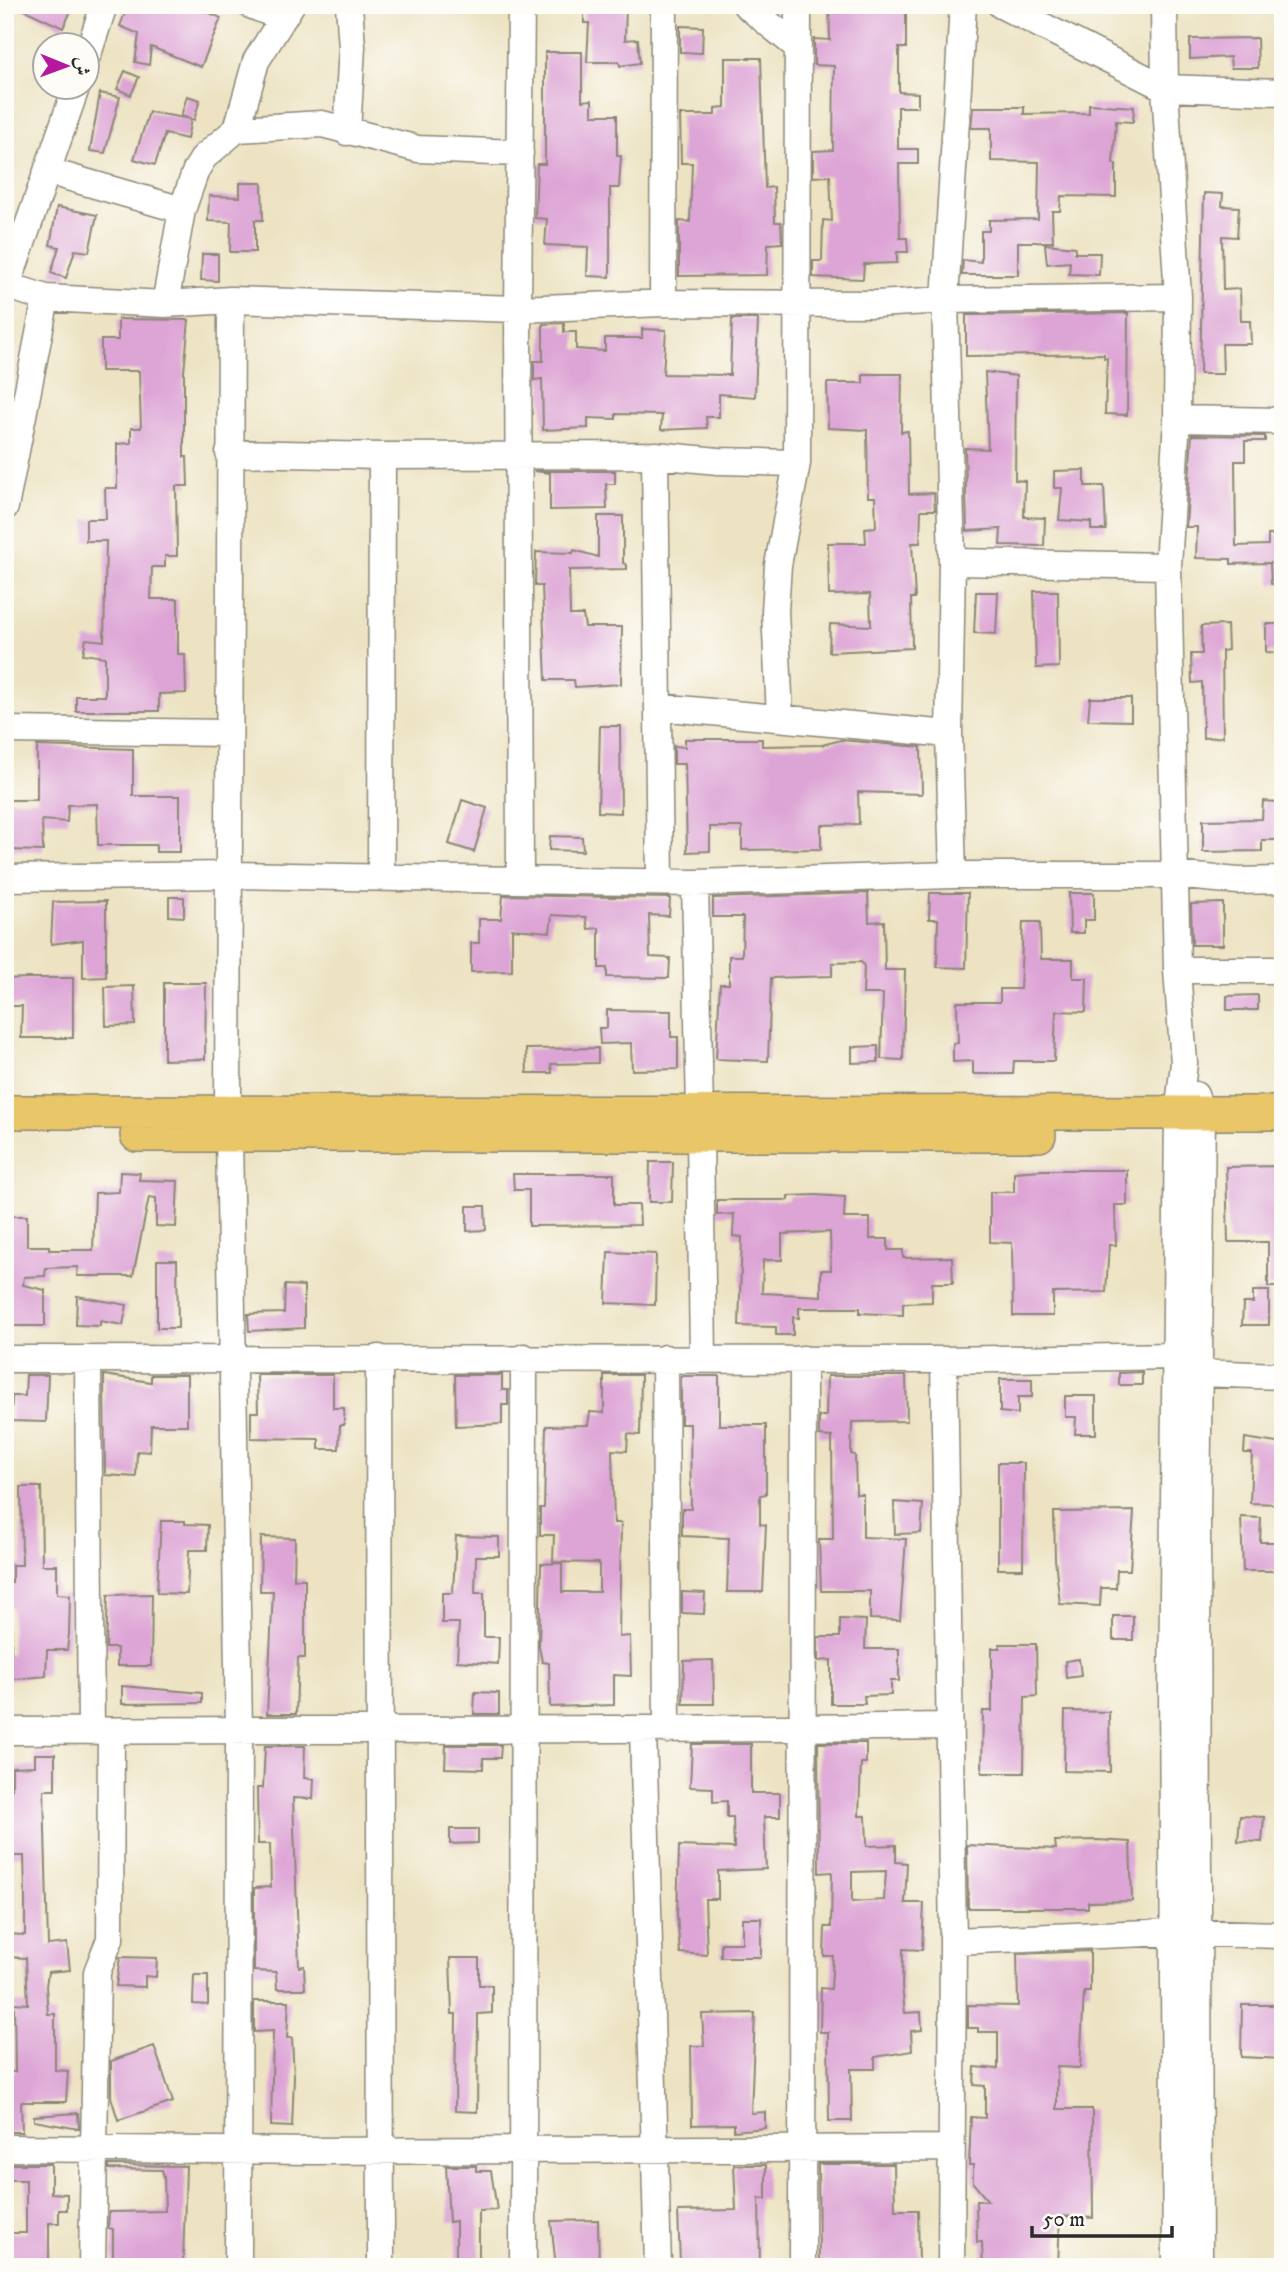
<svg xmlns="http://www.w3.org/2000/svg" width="1288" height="2272" viewBox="0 0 1288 2272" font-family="'IM FELL DW Pica',Amiri,serif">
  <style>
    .building { fill: #dda4d6; fill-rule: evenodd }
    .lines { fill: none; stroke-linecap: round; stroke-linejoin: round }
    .minor-casing { stroke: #8c8777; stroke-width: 29 }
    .major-casing { stroke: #8c8777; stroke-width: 36 }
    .minor { stroke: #fff; stroke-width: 26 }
    .major { stroke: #e9c769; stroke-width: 33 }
  </style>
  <rect width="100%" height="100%" fill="#fdfcf7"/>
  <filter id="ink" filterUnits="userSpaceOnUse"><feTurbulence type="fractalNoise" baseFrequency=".0143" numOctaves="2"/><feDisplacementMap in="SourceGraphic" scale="14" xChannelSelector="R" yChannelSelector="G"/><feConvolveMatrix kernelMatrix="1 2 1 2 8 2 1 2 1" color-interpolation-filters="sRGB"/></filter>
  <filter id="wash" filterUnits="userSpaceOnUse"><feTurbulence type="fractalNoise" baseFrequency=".00686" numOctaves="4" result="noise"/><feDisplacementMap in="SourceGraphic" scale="28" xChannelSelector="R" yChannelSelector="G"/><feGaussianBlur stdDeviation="1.57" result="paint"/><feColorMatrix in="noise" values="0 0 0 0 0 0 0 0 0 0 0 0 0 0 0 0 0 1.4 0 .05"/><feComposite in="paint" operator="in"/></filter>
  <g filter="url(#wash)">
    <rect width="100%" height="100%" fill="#ede3c3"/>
    <g id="blocks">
      <path class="building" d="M14,5H74L63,28Z
        M128,5L149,13L152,5H192L221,18L201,67L151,47L149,65L135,62L139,34L120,26Z
        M584,5H626L625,40L638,39L640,63L620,66L619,62H587L589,23H584Z
        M829,5H897V10H906V48H899V92L918,93V107H898V149H918V164H899L900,238H907L908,252H897V263L864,264L863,279L813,277V261H822L823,220L832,221L830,176L813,177V151L833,150L834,66L814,65V39L830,40Z
        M680,26L703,27L702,53L680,52Z
        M1257,38L1258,68H1231L1230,57L1190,59V39Z
        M545,52H582V101L592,100V115H617V156H621L619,188H610V277L587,276L588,247L545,245L547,219L535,218L537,164H545Z
        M725,58H761L765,188L774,187L775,222H781L782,243L768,244L767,275L679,276V221L690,222L692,163H681L680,115H715V108L725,107Z
        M125,71L139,77L131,95L117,89Z
        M100,93L120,97L105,153L90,151Z
        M187,96L200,100L194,120L181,116Z
        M1089,104L1134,107L1133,122L1116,121L1113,164H1116V197L1061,196L1060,211H1052L1053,242H1018V275H962L963,260L981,262V231H989V220L1038,219L1039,162L991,161V128H971L973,107H1024V114L1089,113Z
        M149,112L191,119L187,139L165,134L155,165L134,159Z
        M240,183H262L263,220H255V252H230L231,222L208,221L209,196L240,197Z
        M1204,193L1223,194L1222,206L1239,207L1237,237L1222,236L1223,290L1240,289L1241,321H1250L1251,344H1222L1223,374H1200Z
        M57,207L97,215L89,252L75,250L66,278L51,273L59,247L50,245Z
        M1045,244L1075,247V253H1100L1099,275L1069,274L1070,262L1047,264Z
        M202,254H218V281L201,280Z
        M1128,313L1127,415L1105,414L1107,358H1104V354L966,356V315Z
        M118,319L189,320L184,372V457H187L188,486H176L177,556H165V567H152L151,599H178V654H185L186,693L159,694V711H76V696H105V657L83,654L86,639L104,641L106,541H86V519H106L105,488H117V444L131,443V428H141L139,371H101V340H118Z
        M732,319H758L755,397L719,394V417H706L707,428L661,430L662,415L616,414V419L588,418V428L543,430L542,379L534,380V361H543V324L564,323V332H576V349L605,351V338H642V329L666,330L663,374L730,375Z
        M985,372L1016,376L1015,480L1025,481L1024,517L1045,518L1044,546L1000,545L1001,529L967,531L965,448L988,449Z
        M863,374H902L901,432L908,431L909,494L934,493L935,510H921L920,543H912L915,598H911L912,648L829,652L830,624L871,626L870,594L829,595L828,543H866L865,528L876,527L875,497H868L867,430L828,428L827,383H863Z
        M1192,435L1265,436V441H1245V461H1235L1236,546L1268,545V535L1283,534V583L1271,584L1270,563L1231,564V559L1196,558L1197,527H1186Z
        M1085,470V486H1104L1106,530H1091V522L1059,520L1062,488H1054V471Z
        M534,471H615V484H606L607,509L550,510V473Z
        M598,516H623V563L627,565V569L569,570L570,615H583L585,627H622L621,684L575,687L574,680H546L542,586H535L536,552L573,553L574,550L598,557Z
        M1034,591H1058L1059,667L1036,668Z
        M976,592H998L996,634L974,633Z
        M1266,624H1283V653L1266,652Z
        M1227,625L1228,650L1222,651L1223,737L1203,738L1202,682L1192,683L1191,654H1202L1201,626Z
        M1090,698H1131V721L1088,720Z
        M600,726H620L621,813L598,812Z
        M685,739H762V746L822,745L841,740L921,747L922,794L858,792L859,824L821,825V849L742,850V827H710V851L687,852L685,764H674V746L685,747Z
        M37,746L133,749V796H180V852H156V845H98L97,804L68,805L67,822L42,820L43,851L7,850L5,800H37Z
        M462,800L487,808L474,852L449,844Z
        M1263,801L1278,802L1276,840H1262V851L1203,852V820L1262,819Z
        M550,836L582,837L583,851L549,850Z
        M868,893L869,922L884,921L885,970H905L903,1060L881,1059L883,994H863L864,966L861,962L832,963V976L771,978L768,1061L716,1059L720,984H729V956H742L743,917H713V898Z
        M930,893H968L966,968L937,967L938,919H929Z
        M1069,893H1094V920H1084V933H1070Z
        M503,895L670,898L669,916L649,915L650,957L670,958L669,978L607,977V968H599V928L588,929L586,917L552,915L550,932L512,929V971L471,972V943H479V919H501Z
        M169,897H184V917L169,916Z
        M106,901V977L83,978V940L51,944L53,902Z
        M1223,903V945H1192L1191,904Z
        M1023,922H1040L1041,959H1073V978H1087L1086,1012L1056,1011L1054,1061H1014L1013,1074H973V1061L953,1062V1043H958L957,1002H1000V989H1020Z
        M28,978H73V1038H21L22,1006H5V979Z
        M164,983H206L205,1059L164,1060Z
        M134,986L135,1025L106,1026L105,987Z
        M1258,995V1010H1227V996Z
        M607,1010L671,1011V1037H678V1069L632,1070L631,1043L600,1044L599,1028H607Z
        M878,1046V1062L852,1063V1047Z
        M598,1048V1063L551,1064L552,1073H527L526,1049Z
        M650,1162H673L672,1202H649Z
        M1283,1166V1287H1268V1242H1228L1226,1167Z
        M1042,1170H1127V1205H1115L1116,1245H1109L1106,1292L1053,1293V1316H1013L1012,1243L990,1242V1192H1014V1172Z
        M120,1172L140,1173L139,1180L178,1181L176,1227L156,1226V1198L149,1197L133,1276H77L78,1267L46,1268L45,1276L24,1277L23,1285L45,1290V1326H5L8,1264H6V1216H27V1246H49V1250H93L95,1193L119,1192Z
        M513,1174H614V1205H639L640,1225L529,1226V1190H514Z
        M816,1195L845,1197L844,1218H870V1239H888V1250H903V1258L952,1257L953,1283H932V1302L903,1303V1315L860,1313V1308H799V1318L793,1317V1335H776V1327L739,1326L742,1237L733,1236L734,1214L717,1215V1200H788V1196ZM830,1232L831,1270H821V1296L762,1293L763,1260H782V1234Z
        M467,1206H485L486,1230L467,1231Z
        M608,1252L656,1254L655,1305L606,1303Z
        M157,1260H177L178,1328H157Z
        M285,1285L304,1286V1328L249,1331L248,1314L284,1313Z
        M1253,1291H1269V1325H1242L1243,1303H1253Z
        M77,1296L127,1305L123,1325L100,1321V1326L76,1325Z
        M1142,1372V1385H1119V1373Z
        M26,1375H48L46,1422L11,1421L12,1396H25Z
        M104,1375L151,1382V1375H187V1425H151L150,1452L137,1451L136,1477L105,1475Z
        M257,1375H333V1408H344V1425H340L339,1449H319V1439L251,1438V1412H258Z
        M455,1375H502V1390H508V1405H502V1424L456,1426Z
        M604,1375H641L640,1435L628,1434L627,1451L612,1450L614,1523H621L619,1637L630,1636L631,1676L614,1675V1705L550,1707L549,1663L542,1662L539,1646L541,1564L562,1563V1592H599V1563L553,1562L554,1535H540V1508H544L546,1426L588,1425L590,1412L604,1413Z
        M681,1376H719V1425H766V1494L760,1495V1524L766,1525L763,1592H727L729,1538L682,1536V1509H691L690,1424H681Z
        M827,1376H906L907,1421L852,1422L851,1454L855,1455L856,1494H863V1537L906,1539L900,1620L870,1619V1591H821L819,1539H833L832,1437L819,1436V1416H826Z
        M1000,1379H1032V1397H1018V1414L1000,1412Z
        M1065,1396H1096V1434H1075L1076,1417H1065Z
        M1245,1438L1283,1444V1504L1250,1503L1252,1453H1244Z
        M998,1463H1024L1023,1569H998Z
        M21,1487H41L42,1565H57V1594L70,1595L69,1634L67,1650H47L46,1676L5,1680V1654H11L12,1607H5V1583H12V1565H22Z
        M894,1502L923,1504L921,1533L895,1534Z
        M1134,1511L1130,1570H1117L1116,1588H1101L1100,1606L1060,1604L1055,1559L1054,1512Z
        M1241,1517L1261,1518L1260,1542H1283V1571H1243Z
        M161,1521H185V1524L208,1525L207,1550H189L187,1594L157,1593Z
        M456,1536L499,1537V1556H476L475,1593H484V1637H499L498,1664L457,1661L459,1623H442V1593H453Z
        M261,1537L295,1538L294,1579H305V1658H298L296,1714H267L273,1591H260Z
        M682,1592L705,1593L704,1614L682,1613Z
        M152,1594L151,1666H117V1648H106L108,1595Z
        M1113,1616H1133V1640H1113Z
        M840,1619L866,1620L865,1649H899V1681H891V1695L864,1696L865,1704H831V1660L818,1661V1637H840Z
        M1000,1644H1036L1037,1696L1025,1697L1024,1773H982L983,1711H992V1648H1000Z
        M1079,1659L1081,1676L1066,1678L1065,1661Z
        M713,1660L714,1704H683L684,1661Z
        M122,1686L202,1693V1703L122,1704Z
        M475,1692L499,1693V1714H474Z
        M1065,1711L1109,1712L1110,1772L1064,1771Z
        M818,1743H866V1763H861L859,1816H866L867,1846L896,1845V1862L907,1863L905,1903H924L922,1950L903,1949L902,1987L905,2013L921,2012L922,2030L911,2031L912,2051L875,2057V2069H851L852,2121H829L828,2032H820L821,1988L831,1989L833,1956H824L825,1927H831L832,1872L819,1873ZM886,1871L884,1900L852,1902V1872Z
        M692,1744H751V1793H780V1817H764L766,1869L718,1871V1899H705L707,1955L680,1953L677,1915L679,1846L734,1848L733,1817H727V1801L713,1802V1788L690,1787Z
        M446,1745H501L500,1758H483V1769L445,1768Z
        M265,1746H305L304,1778L314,1779L313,1799L293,1798L299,1967L304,1966L305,1989H277L276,1972L254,1971V1888L271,1887L270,1844H258L257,1788H263Z
        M35,1754H55V1790H44L48,1945L67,1943L70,1970L48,1972L46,1986L48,2014H55V2070L68,2071L66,2102H21L22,2132H5V2072H15L14,2003L28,2004L26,1958L5,1957V1934L25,1935V1891L24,1856H5V1790L12,1789V1767L35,1766Z
        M1240,1816L1264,1817L1262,1842L1238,1841Z
        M450,1829H478V1843L450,1844Z
        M1097,1840L1130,1842L1132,1901L1088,1902V1908H968L967,1845L1056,1849L1055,1841Z
        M742,1918H761V1957H721V1943H742Z
        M1090,1951V1992H1084L1080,2068L1057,2067V2109H1092L1093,2218L1060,2216L1058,2267H983L982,2242H977L976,2201H988L973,2183V2165H969L971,2117L985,2118V2086L974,2085L975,2067L998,2069V2032H978V2028H968V2005L1018,2006L1017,1954Z
        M120,1957L157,1958L156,1977L145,1976V1987L116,1986Z
        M450,1958H479V1985H492V2013L478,2014L477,2112L455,2111L456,2014H452Z
        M194,1975H208V2005L193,2004Z
        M254,2001H289L287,2038H292L294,2077L292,2127L271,2126L273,2031L254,2032Z
        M1242,2005H1283V2059L1241,2057Z
        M755,2013L751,2113L765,2112V2128L734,2131V2124L692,2125L691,2046H704L702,2014Z
        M154,2046L173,2102L118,2120L111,2097V2061Z
        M78,2113L79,2129L34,2121V2116Z
        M5,2164H51V2193L67,2194V2210H59V2223H49V2267H5V2233H26V2180H5Z
        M818,2164H894L895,2210H918L919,2266L831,2267L832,2262H819Z
        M109,2165L186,2166L183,2264L145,2263V2267H113V2229L108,2228L109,2212L165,2211L164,2177L162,2170L109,2169Z
        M734,2165H766V2199H759L760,2267H739V2263L680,2264L678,2211L736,2210Z
        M446,2166H476V2171H491L497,2210L479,2211V2267H456V2221L449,2222Z
        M598,2220L599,2267H556L551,2221Z"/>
    </g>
  </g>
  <g filter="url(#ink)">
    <use href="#blocks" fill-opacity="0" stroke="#8c8777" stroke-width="2"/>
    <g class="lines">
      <g class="minor-casing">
        <path id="minor" d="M250,5L281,17
          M746,5L796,46
          M1001,5L1165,88L1283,92
          M1164,5L1165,88L1178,297L1177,419L1168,566L1177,970L1184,1063L1178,1115L1172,1693L1176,2267
          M88,54L104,5
          M237,129L322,124L418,149L520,153
          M347,132L352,47L349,5
          M47,171L182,210
          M5,285L46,298L165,304L231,300L518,309L663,303L877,304L945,300L1178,297
          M7,286L76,88
          M663,303L664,5
          M165,304L182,210L196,170L204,157L237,129L256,61L291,5
          M1177,419L1283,421
          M229,453L382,456L655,455L718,461L797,463
          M655,455L660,881
          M5,507L46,298
          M952,562L1168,566
          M658,707L949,734
          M780,717L775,611L778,565L797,463L798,5
          M5,730L228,733
          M953,875L949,734L952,562L945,300L963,5
          M381,877L382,456
          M5,878L229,875L695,883L953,875H1174L1238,881L1283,880
          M520,878L518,309L521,5
          M695,883L700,1111
          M1177,970H1283
          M1195,1095L1202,1114L1197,1518L1199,2267
          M228,1111L231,300
          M229,1135L239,1730L238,2267
          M700,1135L703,1358
          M379,1358L381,2267
          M665,1358L667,1730
          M5,1359L944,1360L1175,1356
          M88,1359L91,1731
          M944,1360L953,1941L951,2267
          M1199,1373L1283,1376
          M643,1730L658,2267
          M5,1731C320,1729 635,1731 950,1726
          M953,1941L1173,1932L1283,1935
          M5,2148L310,2151L950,2148
          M92,2267L97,1972L110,1939L111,1731
          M523,2267L524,1357
          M802,2267L803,1359"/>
      </g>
      <g class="major-casing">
        <path id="major" d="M5,1112L1283,1113
          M137,1135H1039"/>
      </g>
      <use href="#minor" class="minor"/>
      <use href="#major" class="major"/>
    </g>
  </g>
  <rect width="1288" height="2272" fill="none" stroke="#fdfcf7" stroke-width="28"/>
  <g transform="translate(66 66) rotate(91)"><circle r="33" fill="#fdfcf7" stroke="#a9a8a5" stroke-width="2"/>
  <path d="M0-5L12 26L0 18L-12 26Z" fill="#b5179e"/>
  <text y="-10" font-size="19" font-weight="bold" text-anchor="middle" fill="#2b2b2b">ش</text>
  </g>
  <path d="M1032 2226v10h140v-10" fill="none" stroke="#2b2b2b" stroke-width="3.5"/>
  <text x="1043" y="2226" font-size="21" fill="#2b2b2b" stroke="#fdfcf7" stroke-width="5" paint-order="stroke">50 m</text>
</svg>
